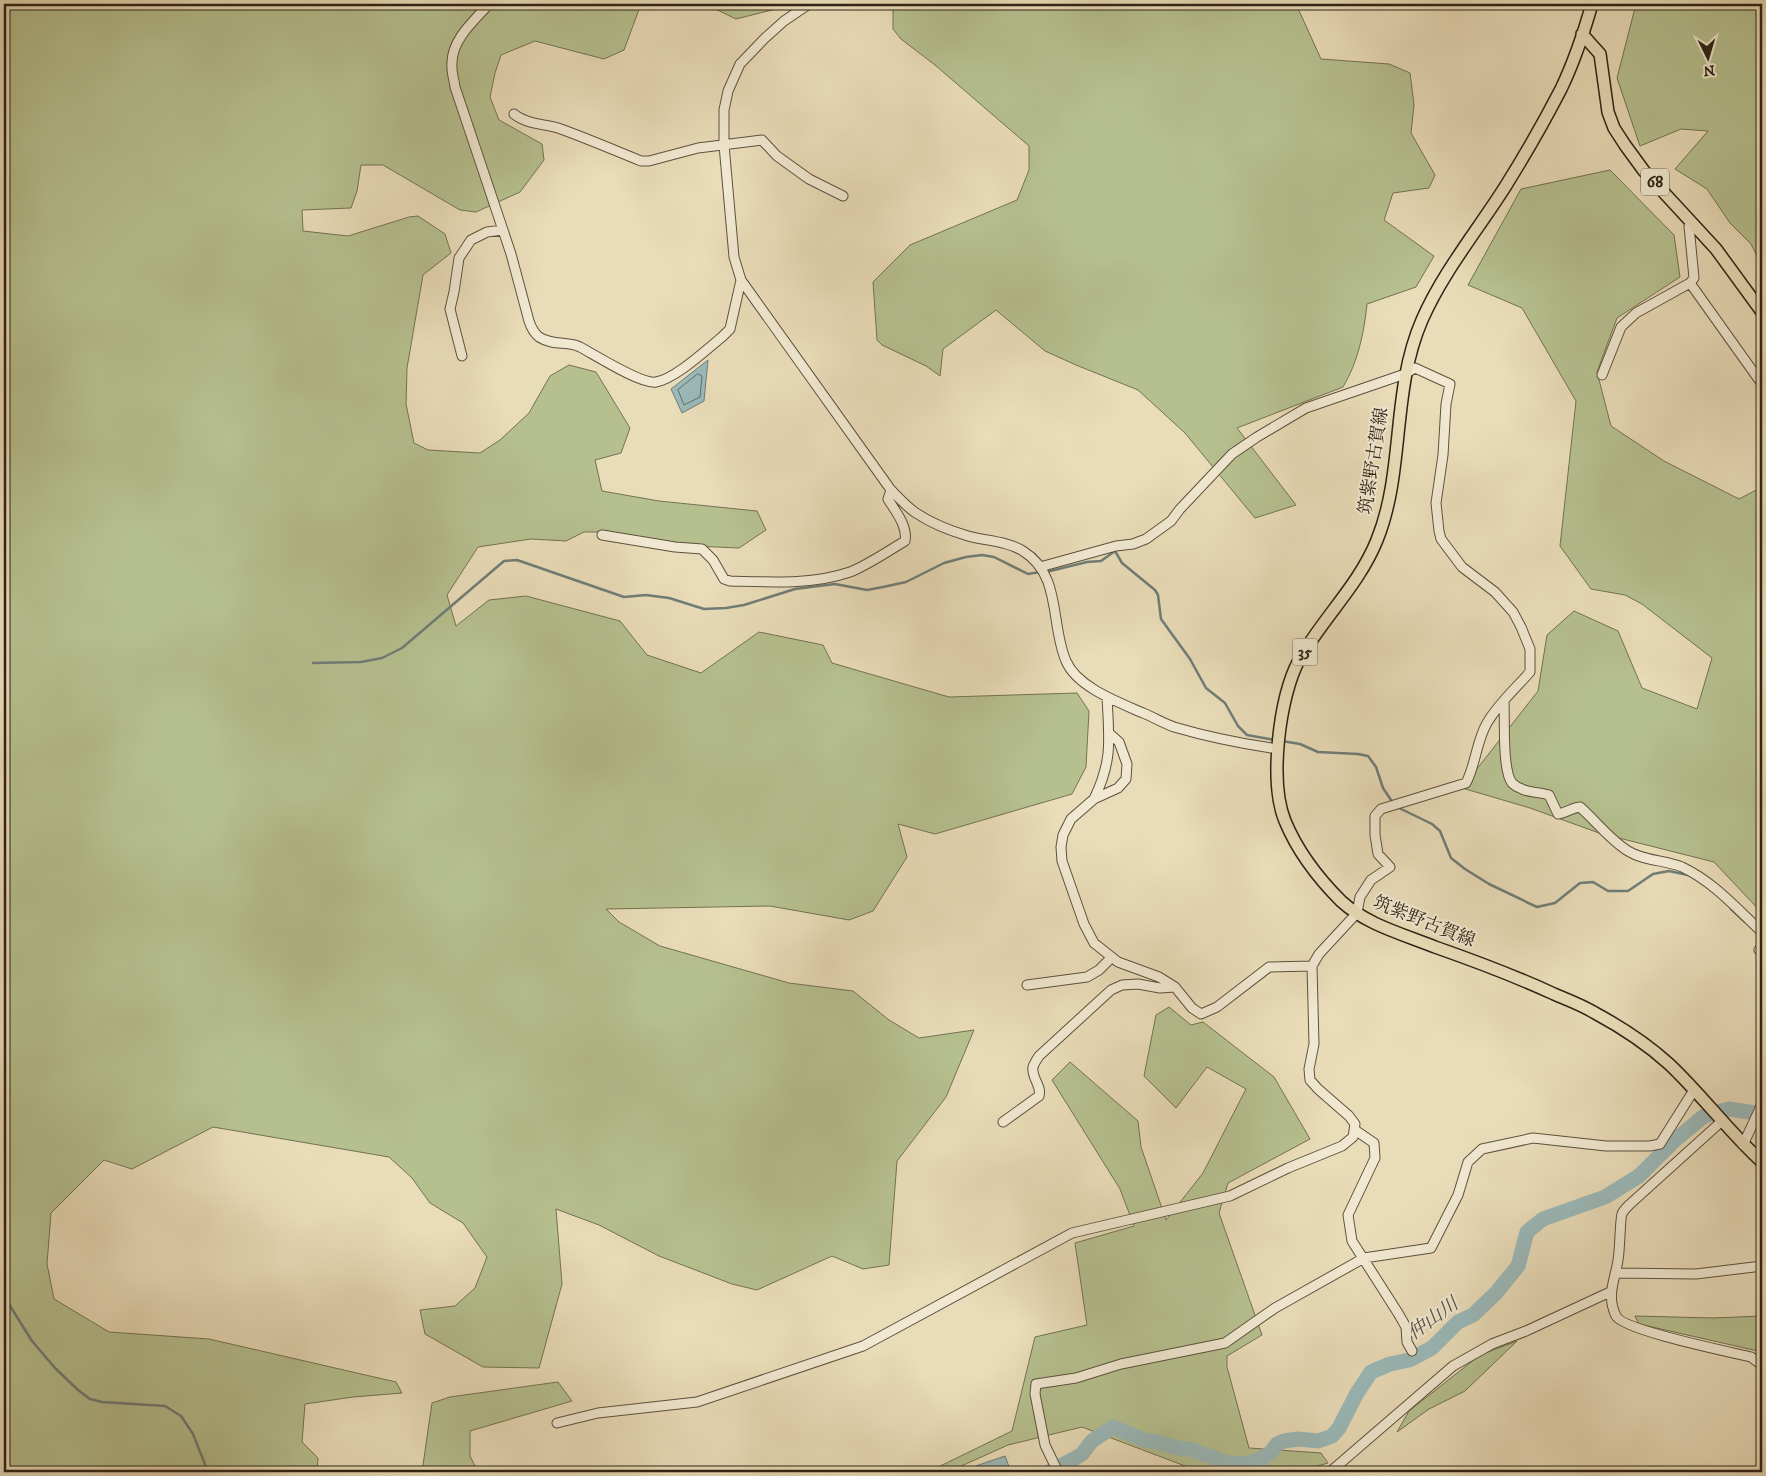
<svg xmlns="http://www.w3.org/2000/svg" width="1766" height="1476" viewBox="0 0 1766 1476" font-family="'IM FELL DW Pica','Noto Serif JP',serif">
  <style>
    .green { fill: #b6c08f; stroke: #727252 }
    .water { fill: #9bb9b9; stroke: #6f7d78 }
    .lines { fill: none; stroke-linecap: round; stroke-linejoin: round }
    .shore { stroke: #646e68; stroke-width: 1 }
    .stream { stroke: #6f7d78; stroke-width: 2.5 }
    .river { stroke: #9bb9b9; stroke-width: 15 }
    .minor-casing { stroke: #5d513e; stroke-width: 11 }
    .major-casing { stroke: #2e2316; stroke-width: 14 }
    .minor { stroke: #f1e8d1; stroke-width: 9 }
    .major { stroke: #e9dcb8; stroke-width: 11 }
    .labels { text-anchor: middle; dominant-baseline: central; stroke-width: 4; stroke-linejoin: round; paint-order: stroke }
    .shield { fill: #f1e8d1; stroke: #685e4e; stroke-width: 1 }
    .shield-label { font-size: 16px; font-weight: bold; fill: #2e2316 }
    .street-label { font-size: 18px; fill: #2e2316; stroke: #f1e8d1 }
    .water-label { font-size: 19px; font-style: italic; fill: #4f5047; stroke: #f1e8d1 }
  </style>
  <rect width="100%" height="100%" fill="#e9dcb8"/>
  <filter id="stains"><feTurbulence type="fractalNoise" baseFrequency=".004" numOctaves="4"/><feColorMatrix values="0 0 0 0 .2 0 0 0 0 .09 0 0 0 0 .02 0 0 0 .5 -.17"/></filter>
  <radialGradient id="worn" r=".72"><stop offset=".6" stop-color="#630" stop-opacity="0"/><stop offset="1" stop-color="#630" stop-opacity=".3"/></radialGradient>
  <path class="green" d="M4,4H641L624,50L604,59L535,41L501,55L495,73L490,97L499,120L542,144L544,160L520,192L476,212L460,210L383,165H361L357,191L351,208L302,210L303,231L348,236L409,217L418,216L445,234L451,253L423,275L407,368L406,404L414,443L428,450L480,453L500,440L529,413L550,376L569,365L596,372L630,428L621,453L595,460L602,491L659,501L757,511L766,530L739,548L693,546L612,532H584L566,541L531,539L478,547L447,595L456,626L489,600L526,596L620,621L647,655L701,673L759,632L823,645L832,663L949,697L1077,693L1089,711L1086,767L1072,794L935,834L898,824L907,857L873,911L849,920L770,906L606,909L619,922L660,946L789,983L853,991L889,1020L919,1038L974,1030L946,1097L897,1161L889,1265L863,1269L832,1256L757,1290L732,1284L659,1256L599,1225L556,1209L562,1284L539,1368L483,1367L425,1334L420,1310L455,1306L475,1288L487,1257L463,1223L430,1203L412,1178L389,1157L213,1127L132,1169L104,1160L51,1213L47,1264L54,1299L109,1332L209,1339L396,1382L402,1393L353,1397L305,1404L302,1442L318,1458L317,1472H4Z
    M705,4H786L780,8L736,19Z
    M893,4H1296L1321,59L1389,64L1410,73L1414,105L1411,133L1435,175L1429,188L1393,193L1384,220L1434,256L1416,287L1367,304C1364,333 1358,362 1343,387L1237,428L1296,505L1255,518L1185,433L1138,390L1076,365L1045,351L996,310L943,349L940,376L926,366L882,345L877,340L873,282L910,245L1017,200L1029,170V146L935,65L901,39L893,29Z
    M1636,4H1762V266L1751,244L1730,223L1707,189L1675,169L1708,131L1681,129L1640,146L1617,78Z
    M1610,170L1674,235L1680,277L1617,318L1597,372L1611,426L1664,461L1739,499L1762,487V913L1714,862L1599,833L1530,808L1462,788L1538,691L1547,635L1574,611L1618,631L1642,688L1697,709L1712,658L1642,604L1625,595L1591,589L1560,546L1576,401L1522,308L1468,285L1521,189Z
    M1169,1007L1191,1025L1203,1022L1274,1077L1310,1139L1228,1183L1219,1213L1262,1335L1227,1356V1367L1249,1448L1321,1453L1328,1463L1296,1472H1201L1082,1427L1008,1445L948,1472H928L1012,1431L1035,1337L1087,1325L1075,1243L1134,1226L1120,1189L1052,1080L1070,1062L1138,1121L1141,1147L1166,1220L1203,1173L1246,1089L1207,1067L1176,1108L1144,1076L1156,1015Z
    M1635,1316L1713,1318L1762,1316V1352L1639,1324Z
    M1517,1341L1465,1391L1429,1409L1397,1432L1409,1411L1480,1355Z
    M558,1382L572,1401L470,1431V1456L478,1472H422L432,1403L450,1397Z"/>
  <path class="water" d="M708,360L704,401L682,413L671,389Z
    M1005,1456L1011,1472H968L967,1469Z"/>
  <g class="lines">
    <path class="shore" d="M698,374L702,376L700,397L684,405L678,390Z"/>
    <path class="stream" d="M1046,572L1087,562L1101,561L1115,551L1122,563L1155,590L1158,595L1161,619L1190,659L1206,688L1225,703L1238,726L1247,735L1275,740
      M313,663L361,662L382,658L402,648L504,561L517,560L624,597L646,595L669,598L704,609L726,608L744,605L795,589L835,584L867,590L883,587L906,582L944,563L966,557L982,555L994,557L1028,574L1040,572
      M1282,741L1300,744L1318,752L1358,754L1368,756L1376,767L1383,788L1393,803
      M1397,807L1432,824L1440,831L1451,858L1465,869L1489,884L1537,907L1555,903L1580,883L1593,882L1608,891H1628L1653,874L1669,871L1688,875
      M1731,909L1745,922
      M4,1298L7,1301L32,1341L55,1368L78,1390L90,1399L102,1402L165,1406L181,1416L193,1434L208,1472"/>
    <path class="river" d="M1049,1472L1074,1459L1082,1454L1092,1441L1113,1427L1144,1440L1157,1442L1182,1449H1190L1231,1464L1249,1463L1262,1459L1271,1452L1277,1444L1284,1441L1298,1439L1318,1441L1332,1436L1339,1428L1357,1393L1371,1372L1390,1364L1409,1360L1432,1348L1458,1322L1473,1315L1496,1293L1518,1266L1527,1232L1543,1219L1605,1197L1639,1176L1674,1141L1704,1116L1729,1109L1762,1114"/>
    <g class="minor-casing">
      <path id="minor" d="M489,4C474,21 452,39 452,63C451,71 454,79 455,87L511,254L529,321C531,327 534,333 539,337C553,346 568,341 580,347C595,355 642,385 656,382C675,379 706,350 722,337L730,329L741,280
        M809,4L784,21L764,39L740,64L728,91L724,110V145L734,257L741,280L891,490C899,498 907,507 916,513C931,523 951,531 968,536C986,541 1007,541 1023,551C1062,575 1050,624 1066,661C1077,687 1118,702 1143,713C1153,717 1163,723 1174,727C1208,737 1243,744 1278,749
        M514,114C526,124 544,124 558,128C586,138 614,150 641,161H649L698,148L762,140L777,156L809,179L843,196
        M1692,222L1689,226L1694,278L1690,283L1762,384
        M462,356L450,309L454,292L459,258L471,240L487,232L503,230
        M1602,375L1621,327L1636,313L1690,283
        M602,535L675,547L702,549L713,560L724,579L730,581C770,582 812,585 850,572C866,566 890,550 905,541C908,526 895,511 888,499L891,490
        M1504,701C1505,719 1502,770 1512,783C1514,785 1519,788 1522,789C1530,793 1540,792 1549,795L1558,814C1566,813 1571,808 1580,807C1596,821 1609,839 1628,851C1644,861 1665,860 1682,867C1714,882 1737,909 1762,932
        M1109,733L1119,742L1127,764L1126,779L1118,788L1094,799L1071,819L1063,835L1061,847L1062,861L1084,924L1094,943L1118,962L1159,977L1175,987L1192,1008L1201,1014L1217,1007L1269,967L1312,966
        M1094,799C1113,760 1109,739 1107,697
        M1762,946L1759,950L1762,954
        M1027,985L1087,977L1099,970L1111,958
        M1722,1121L1629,1205C1627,1207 1623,1211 1622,1214C1620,1218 1620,1251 1618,1260C1615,1280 1606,1295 1616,1316C1623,1330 1730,1352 1751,1357L1762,1365
        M1003,1122L1039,1096C1042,1085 1031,1078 1033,1067C1034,1064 1037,1059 1039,1056L1111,990L1122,985L1138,984L1160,988L1175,987
        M1355,1130L1374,1143L1375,1158L1348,1215L1352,1241L1398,1313L1406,1327L1407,1342L1412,1351
        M1743,1145L1762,1104
        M1616,1273L1696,1274L1762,1266
        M557,1423L598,1413L697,1402L863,1346L1072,1233L1230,1196L1288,1168L1342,1146L1353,1137L1355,1124L1349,1116L1318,1089L1310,1080L1309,1069L1314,1044L1312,966L1319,954L1357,913L1360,897L1371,880L1390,867L1378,854L1375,835V816L1381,809L1466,783C1476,764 1476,742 1487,723C1498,704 1516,688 1530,672V649L1521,627L1513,612L1495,592L1462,567L1441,539L1439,531L1436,503L1443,455L1446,404L1450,384L1415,368L1405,374L1306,408L1257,437L1232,454L1180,509L1171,521L1146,539L1133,544L1116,546L1040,567
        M1058,1472L1045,1445L1035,1394L1036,1384L1076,1378L1121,1364L1225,1343L1275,1308L1364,1258L1431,1248L1458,1195L1468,1162L1482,1149L1533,1138L1606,1146H1650L1660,1144L1694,1090
        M1330,1472L1453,1366L1492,1344L1526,1331L1610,1292"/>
    </g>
    <g class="major-casing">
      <path id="major" d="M1592,4C1584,32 1574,62 1561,89C1544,122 1525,155 1505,187C1477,231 1443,272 1422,320C1391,391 1405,471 1377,540C1359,585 1322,619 1299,660C1279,698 1269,782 1285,821C1297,850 1319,879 1341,901C1367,925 1403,934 1435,947C1475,961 1515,976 1554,994C1568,1000 1582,1005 1595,1013C1621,1027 1647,1044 1669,1064C1702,1095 1729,1132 1762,1162
        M1582,34L1600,54L1608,112L1614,128L1625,145L1644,171L1716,249L1762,312"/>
    </g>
    <use href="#minor" class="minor"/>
    <use href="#major" class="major"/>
  </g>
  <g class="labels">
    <g class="shield">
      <rect x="1641" y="168.5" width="28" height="27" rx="4"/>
      <rect x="1292.5" y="638.5" width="25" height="27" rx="4"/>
    </g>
    <g class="shield-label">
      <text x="1655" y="182">68</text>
      <text x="1305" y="652">35</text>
    </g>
    <g class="street-label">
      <text transform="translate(1374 461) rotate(-81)">筑紫野古賀線</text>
      <text transform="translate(1424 922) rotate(22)">筑紫野古賀線</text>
    </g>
    <g class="water-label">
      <text transform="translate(1433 1319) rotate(-36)">仲山川</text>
    </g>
  </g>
  <rect width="1766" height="1476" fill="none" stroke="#e9dcb8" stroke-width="20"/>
  <rect x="5" y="5" width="1756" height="1466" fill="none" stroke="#2e2316" stroke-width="2.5"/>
  <rect x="10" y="10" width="1746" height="1456" fill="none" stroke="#2e2316"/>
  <g transform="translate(1708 58) rotate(175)" stroke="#f1e8d1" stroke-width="4" paint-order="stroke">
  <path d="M0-4L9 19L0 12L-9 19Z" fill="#2e2316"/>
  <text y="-8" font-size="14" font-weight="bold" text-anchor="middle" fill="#2e2316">N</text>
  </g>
  <rect width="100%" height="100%" filter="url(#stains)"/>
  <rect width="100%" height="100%" fill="url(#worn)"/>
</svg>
